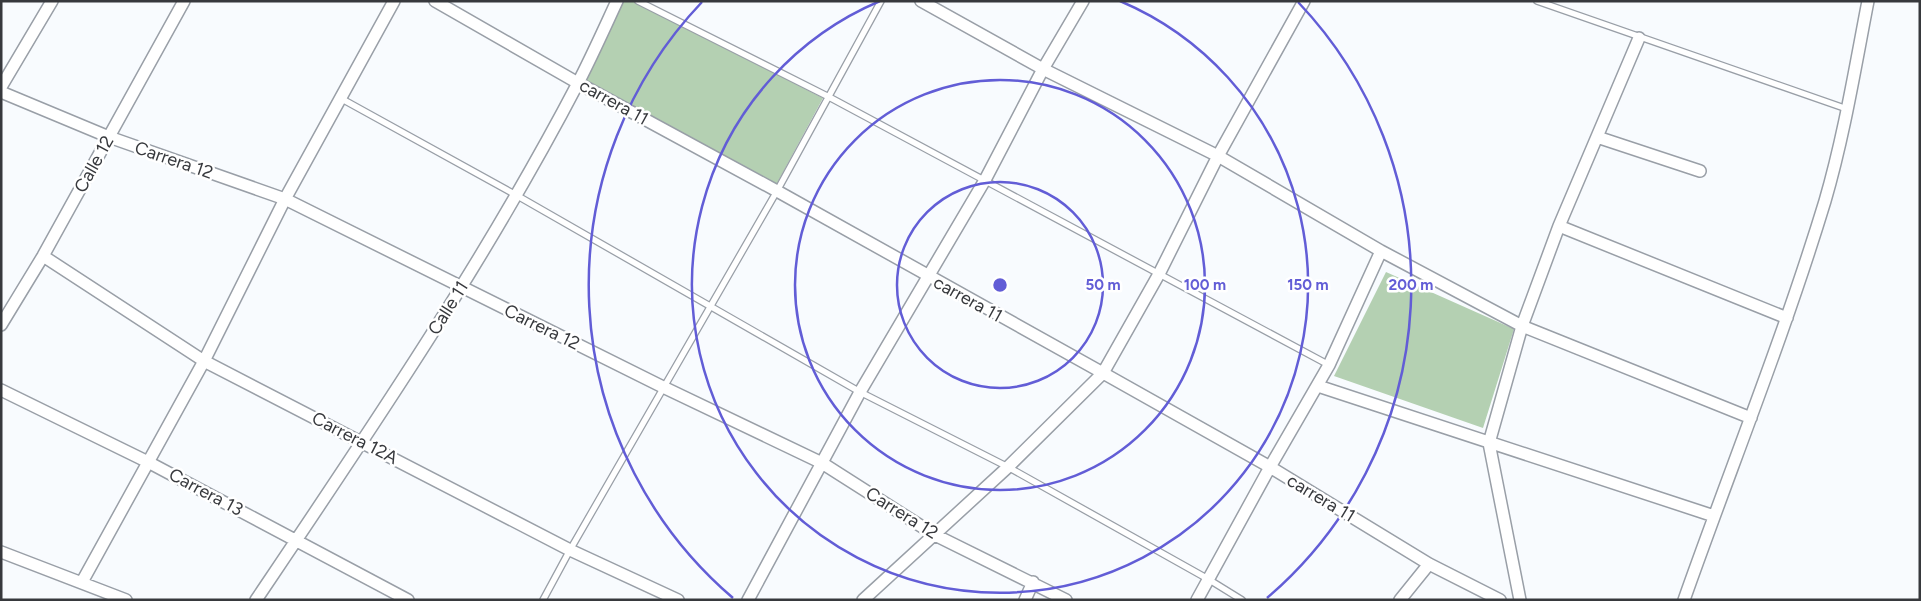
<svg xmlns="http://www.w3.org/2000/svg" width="1921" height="601" viewBox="0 0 1921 601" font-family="Figtree,sans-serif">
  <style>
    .green { fill: #b4d0b2 }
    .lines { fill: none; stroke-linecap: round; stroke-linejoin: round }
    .lane-casing { stroke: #999fa7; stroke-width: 8 }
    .street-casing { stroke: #999fa7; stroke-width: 14 }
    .lane { stroke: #fff; stroke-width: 5.5 }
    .street { stroke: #fff; stroke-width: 11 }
    .ring { fill: none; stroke: #625dd6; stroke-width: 2.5 }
    .labels { text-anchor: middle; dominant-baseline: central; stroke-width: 5; stroke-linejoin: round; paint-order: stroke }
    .street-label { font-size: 18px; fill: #37393d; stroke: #fff }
    .centre { fill: #625dd6; stroke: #fff; stroke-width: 2.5 }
    .ring-label { font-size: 15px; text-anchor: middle; font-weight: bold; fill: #625dd6; stroke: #fff; stroke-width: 5; stroke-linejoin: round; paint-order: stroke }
  </style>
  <rect width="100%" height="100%" fill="#f8fbfe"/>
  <path class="green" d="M621,1H632L823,98L775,187L583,81Z
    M1386,272L1514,329L1483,428L1334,376Z"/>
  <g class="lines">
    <g class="lane-casing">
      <path id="lane" d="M638,1L829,97L1329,365
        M1537,1L1847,109
        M342,99L516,195L860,392L1008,467L1208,579L1242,600
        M543,600L570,550L777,191L881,1"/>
    </g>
    <g class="street-casing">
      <path id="street" d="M435,1L578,83L777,191L1103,373L1270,467L1429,564L1500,600
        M921,1L1043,69L1218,156L1381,251L1522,326L1751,418
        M1,87L52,1
        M1,92L109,137L285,199L663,387L822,463L935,535L1066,600
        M1597,137L1700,171
        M1559,226L1787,318
        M43,256L204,361L570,550L678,600
        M1,325L43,256L184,1
        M1318,386L1714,516
        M1,390L148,462L408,600
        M1,552L126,600
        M82,582L204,361L285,199L394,1
        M256,600C369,432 484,263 578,83C592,56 604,29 617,1
        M748,600L860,392L985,180L1043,69L1083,1
        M863,600L1008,467L1103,373L1159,274L1218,156L1304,1
        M1025,600L1033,582
        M1197,600L1270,467L1329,365L1381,251
        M1400,600L1429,564
        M1520,600L1489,443L1522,326L1559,226L1639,38
        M1684,600C1731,467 1784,336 1825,201C1844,136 1855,68 1868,1"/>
    </g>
    <use href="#lane" class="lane"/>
    <use href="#street" class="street"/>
  </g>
  <g class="ring">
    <circle cx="1000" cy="285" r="103"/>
    <circle cx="1000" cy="285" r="205"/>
    <path d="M1120 1A308 308 0 1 1 880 1"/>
    <path d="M733 598A411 411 0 0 1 702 2M1298 2A411 411 0 0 1 1267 598"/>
  </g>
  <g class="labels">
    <g class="street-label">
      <text transform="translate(614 102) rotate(29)">carrera 11</text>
      <text transform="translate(174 160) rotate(19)">Carrera 12</text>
      <text transform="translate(94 164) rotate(-61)">Calle 12</text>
      <text transform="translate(968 299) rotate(29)">carrera 11</text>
      <text transform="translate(448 308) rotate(-58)">Calle 11</text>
      <text transform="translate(542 327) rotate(26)">Carrera 12</text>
      <text transform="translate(355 438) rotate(27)">Carrera 12A</text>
      <text transform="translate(206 492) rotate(28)">Carrera 13</text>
      <text transform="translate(1321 498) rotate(31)">carrera 11</text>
      <text transform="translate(902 513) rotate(32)">Carrera 12</text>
    </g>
  </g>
  <circle cx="1000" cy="285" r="8" class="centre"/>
  <g class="ring-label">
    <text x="1103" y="290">50 m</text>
    <text x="1205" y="290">100 m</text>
    <text x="1308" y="290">150 m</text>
    <text x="1411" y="290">200 m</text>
  </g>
  <rect width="1921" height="601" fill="none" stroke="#37393d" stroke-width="5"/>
</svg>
